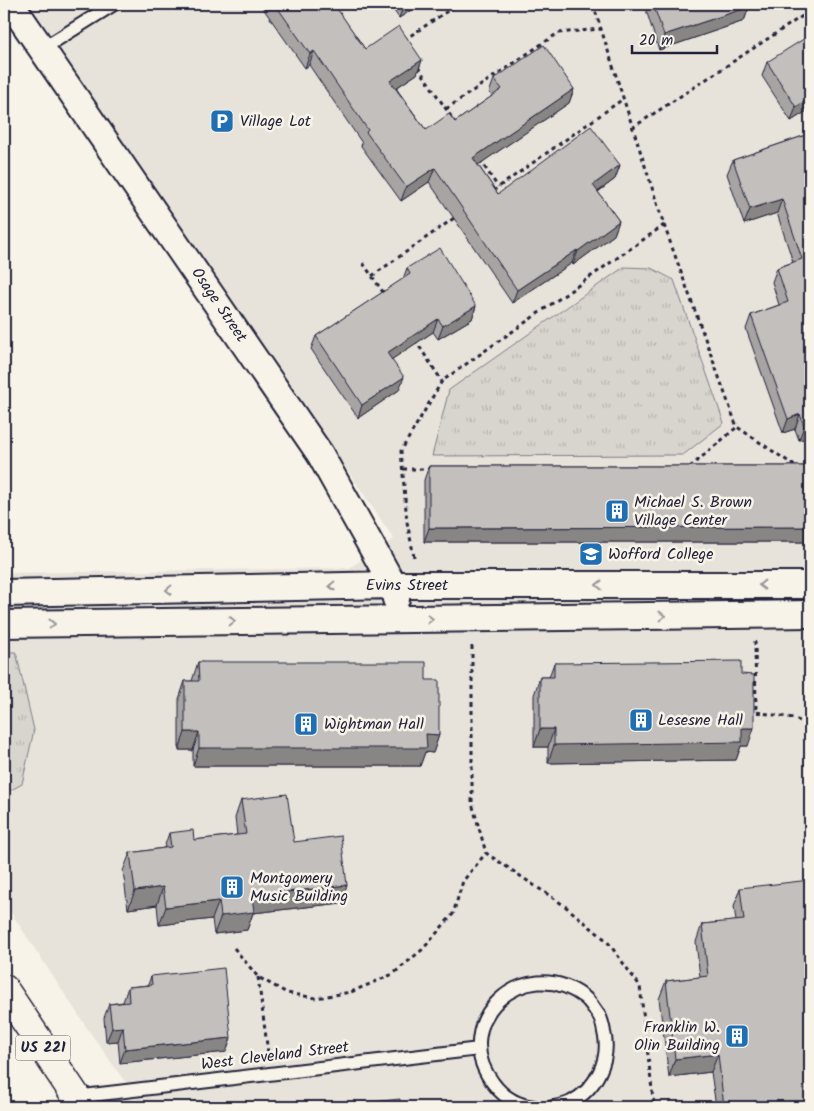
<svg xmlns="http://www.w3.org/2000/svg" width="814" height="1111" viewBox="0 0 814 1111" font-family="Kalam,sans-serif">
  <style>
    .built { fill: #e7e3db }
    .grass { fill: url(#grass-tufts); stroke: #7d7c85 }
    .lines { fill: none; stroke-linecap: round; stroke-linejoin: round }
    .service-casing { stroke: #22223b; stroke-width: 16 }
    .minor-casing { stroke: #22223b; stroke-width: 30 }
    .primary-casing { stroke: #22223b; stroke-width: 31 }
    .path { stroke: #22223b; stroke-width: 3; stroke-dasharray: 4 4; stroke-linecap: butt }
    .service { stroke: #f7f3e8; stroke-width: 12 }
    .minor { stroke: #f7f3e8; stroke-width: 26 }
    .primary { stroke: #f7f3e8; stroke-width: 28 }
    .wall { fill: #a7a4a3; stroke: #22223b }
    .shaded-wall { fill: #888684; stroke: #22223b }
    .building { fill: #c2bfbd; stroke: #22223b }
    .oneway { stroke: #97959a }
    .labels { text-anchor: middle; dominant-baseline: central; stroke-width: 5; stroke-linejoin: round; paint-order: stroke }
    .shield { fill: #f7f3e8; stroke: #62616f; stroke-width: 1 }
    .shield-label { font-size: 15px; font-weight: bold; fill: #22223b }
    .poi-label { font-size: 16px; fill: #22223b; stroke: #f7f3e8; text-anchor: start }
    .street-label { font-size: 16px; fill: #22223b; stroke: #f7f3e8 }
  </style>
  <defs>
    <pattern id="grass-tufts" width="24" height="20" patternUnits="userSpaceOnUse" patternTransform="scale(1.25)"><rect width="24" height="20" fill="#d8d5cf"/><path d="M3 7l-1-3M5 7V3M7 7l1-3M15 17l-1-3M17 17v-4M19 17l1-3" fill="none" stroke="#b9b7b3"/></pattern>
  </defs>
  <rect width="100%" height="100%" fill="#f7f3e8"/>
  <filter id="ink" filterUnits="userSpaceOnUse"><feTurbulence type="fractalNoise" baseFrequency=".02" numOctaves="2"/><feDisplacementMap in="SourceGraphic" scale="10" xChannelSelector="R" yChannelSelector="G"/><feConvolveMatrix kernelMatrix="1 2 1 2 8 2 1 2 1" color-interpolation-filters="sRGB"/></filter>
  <g filter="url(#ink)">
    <path class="built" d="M30,4H810V1107H143L89,1031L4,902V573L349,568L394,539Z"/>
    <path class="grass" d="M624,267L651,268L674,280L724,423L683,455L432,456L449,390Z
      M4,652H16L34,730L22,784L4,794Z"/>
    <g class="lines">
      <g class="service-casing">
        <path id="service" d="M42,49L114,4
          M75,1097L479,1049
          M534,1107C517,1105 503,1097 493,1083C447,1023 524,951 584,997C590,1001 594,1009 598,1014C602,1019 603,1026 604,1032C611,1059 596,1089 571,1102C566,1105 559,1106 553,1107"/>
      </g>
      <g class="minor-casing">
        <path id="minor" d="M11,4L320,454L393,585L396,599
          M4,593L393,585H810
          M4,624L810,614"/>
      </g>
      <g class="primary-casing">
        <path id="primary" d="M4,989L83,1107"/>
      </g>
      <path class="path" d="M593,4L664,225L737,427L795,466
        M404,40L458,4
        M418,67L456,124
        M446,109L558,33L601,29
        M632,128L810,11
        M480,160L498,187
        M493,191L623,99
        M363,263L385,295
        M372,276L457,216
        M415,340L442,381
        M690,467L737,427
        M403,469H430
        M414,557L407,522L401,451L442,381L664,225
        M755,641L756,712L793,718L810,726
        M472,646V803L486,853L565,906L607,941L640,986L654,1107
        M234,948L258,977L287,993L316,998L351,992L393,974L423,949L453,914L463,881L486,853
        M258,977L268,1053"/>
      <use href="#service" class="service"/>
      <use href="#minor" class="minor"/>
      <use href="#primary" class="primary"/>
    </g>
    <path class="wall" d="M260,4H344L337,9L365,49L422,60L417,74L396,88L426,130L455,122L492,96L489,93L494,79L574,89L569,103L478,165L498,194L620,165L615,179L598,192L619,221L614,235L573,265L572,263L512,303L429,182L401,201L361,146L362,143L309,65L305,68Z
      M389,4H421L399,18Z
      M644,4H748L749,7L744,21L659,50Z
      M767,62L810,109L791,121L762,76Z
      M809,134L810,437L799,440L795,429L783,433L746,329L751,315L779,305L772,282L777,268L793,262L777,213L744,224L727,174L733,160Z
      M407,268L476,306L472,319L438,339L433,332L392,359L399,390L358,418L311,349L316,336L403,279Z
      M429,466H810V542H424V480Z
      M198,662L426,680L439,735L433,753L425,752L420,766H193V750H179V699L185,681H192Z
      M554,663L741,674L748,746H741L736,760L548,763V747H534V695L540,677H549Z
      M241,800L294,842L341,903L253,913L247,930L214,934L212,919L159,925L157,905L128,909L123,871L130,853L164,848L169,833L194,840L237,835L235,818Z
      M740,888L810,1107H716L711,1072L669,1077L659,999L666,981L700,977L696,942L702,924L736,921L734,906Z
      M151,976L226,1052L120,1063L118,1041L106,1042L104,1018L109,1004L123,1002L128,987L148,985Z"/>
    <path class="shaded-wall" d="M331,4H344L327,16Z
      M404,4H421L399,18Z
      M749,7L744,21L659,50L664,35Z
      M314,51L309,65L305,68L310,54Z
      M422,60L417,74L385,95L390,81Z
      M574,89L569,103L468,172L473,158Z
      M810,98V109L791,121L796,107Z
      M620,165L615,179L588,199L593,185Z
      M435,168L429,182L401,201L406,187Z
      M782,199L777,213L744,224L750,209Z
      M619,221L614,235L573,265L578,251Z
      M577,250L572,263L512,303L517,290Z
      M476,306L472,319L438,339L443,326Z
      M438,319L433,332L382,366L387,353Z
      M404,377L399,390L358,418L362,405Z
      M800,414L795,429L783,433L788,419Z
      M810,424V437L799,440L804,426Z
      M810,527V542H424L429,528Z
      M742,728H754L748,746H741L736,760L548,763L554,745Z
      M540,729H554L548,747H534Z
      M185,732H199L193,750H179Z
      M426,734L439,735L433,753L425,752L420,766H193L199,748Z
      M347,885L341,903L253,913L247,930L214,934L221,916L252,896Z
      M163,887L157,905L128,909L135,891Z
      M219,901L212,919L159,925L166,907Z
      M123,1027L118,1041L106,1042L112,1028Z
      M231,1038L226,1052L120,1063L125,1049Z
      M718,1054L711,1072L669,1077L675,1059Z"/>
    <path class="building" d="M275,4H334L365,49L399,26L422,60L390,81L426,130L449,114L455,122L502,89L494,79L544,45L574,89L473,158L498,194L591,126L620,165L593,185L619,221L578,251L577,250L517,290L435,168L406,187L366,132L368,130L314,51L310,54Z
      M653,4H748L749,7L664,35Z
      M810,35V98L796,107L767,62Z
      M809,134L810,137V424L804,426L800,414L788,419L751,315L788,302L777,268L802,259L782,199L750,209L733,160Z
      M440,248L476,306L443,326L438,319L387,353L404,377L362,405L316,336L410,274L407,268Z
      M429,466H810V527L429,528Z
      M741,661V674L754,675V728H742V742L554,745V729H540V677H554V663Z
      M198,662H426V680H439V735L426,734L427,748H199V732H185V681H199Z
      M287,794L294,842L341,836L347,885L252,896L254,912L221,916L219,901L166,907L163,887L135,891L130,853L171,847L169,833L193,830L194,840L246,834L241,800Z
      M810,880V1107H724L718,1054L675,1059L666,981L708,976L702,924L744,920L740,888Z
      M224,968L231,1038L125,1049L123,1027L112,1028L109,1004L129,1002L128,987L152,985L151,976Z
      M400,1099V1107H326Z"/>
    <defs><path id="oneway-chevron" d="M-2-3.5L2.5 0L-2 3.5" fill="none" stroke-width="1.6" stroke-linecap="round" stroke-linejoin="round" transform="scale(1.25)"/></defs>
    <g class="oneway">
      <use href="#oneway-chevron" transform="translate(599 585) rotate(180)"/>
      <use href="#oneway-chevron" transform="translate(762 585) rotate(180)"/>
      <use href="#oneway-chevron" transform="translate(332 586) rotate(179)"/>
      <use href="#oneway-chevron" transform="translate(169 590) rotate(179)"/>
      <use href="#oneway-chevron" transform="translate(662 616) rotate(-1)"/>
      <use href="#oneway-chevron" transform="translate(430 619) rotate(-1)"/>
      <use href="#oneway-chevron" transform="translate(232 621) rotate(-1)"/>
      <use href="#oneway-chevron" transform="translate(52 624) rotate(-1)"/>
    </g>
  </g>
  <defs>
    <g id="parking-square" transform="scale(1.25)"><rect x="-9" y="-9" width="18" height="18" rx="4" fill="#1f6fb2" stroke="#f7f3e8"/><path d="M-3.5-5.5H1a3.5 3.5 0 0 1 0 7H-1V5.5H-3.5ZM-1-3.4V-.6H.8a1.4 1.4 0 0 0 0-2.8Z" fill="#fff"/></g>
    <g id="building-square" transform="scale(1.25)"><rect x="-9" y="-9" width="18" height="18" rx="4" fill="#1f6fb2" stroke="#f7f3e8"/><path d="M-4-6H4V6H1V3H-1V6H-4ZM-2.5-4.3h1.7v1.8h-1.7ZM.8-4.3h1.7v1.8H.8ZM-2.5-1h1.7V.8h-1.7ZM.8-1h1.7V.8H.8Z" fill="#fff"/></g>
    <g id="university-square" transform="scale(1.25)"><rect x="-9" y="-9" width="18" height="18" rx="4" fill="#1f6fb2" stroke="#f7f3e8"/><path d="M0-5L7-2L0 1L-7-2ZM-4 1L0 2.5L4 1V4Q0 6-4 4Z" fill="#fff"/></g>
  </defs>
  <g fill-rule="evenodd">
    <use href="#parking-square" x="222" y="121"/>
    <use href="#building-square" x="617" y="511"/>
    <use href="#university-square" x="591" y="554"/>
    <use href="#building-square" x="641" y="720"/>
    <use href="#building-square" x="306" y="724"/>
    <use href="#building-square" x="232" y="887"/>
    <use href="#building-square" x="737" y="1036"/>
  </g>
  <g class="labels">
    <rect class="shield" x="15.5" y="1035.5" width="55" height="25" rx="4"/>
    <g class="shield-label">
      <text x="43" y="1048">US 221</text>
    </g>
    <g class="poi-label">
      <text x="240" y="121">Village Lot</text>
      <text x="634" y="502">Michael S. Brown<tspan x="634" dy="18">Village Center</tspan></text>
      <text x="608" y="554">Wofford College</text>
      <text x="658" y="720">Lesesne Hall</text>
      <text x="324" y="724">Wightman Hall</text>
      <text x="250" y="878">Montgomery<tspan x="250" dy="18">Music Building</tspan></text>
      <text x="720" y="1027" text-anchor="end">Franklin W.<tspan x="720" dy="18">Olin Building</tspan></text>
    </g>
    <g class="street-label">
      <text transform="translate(219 305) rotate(56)">Osage Street</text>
      <text x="407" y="585">Evins Street</text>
      <text transform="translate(275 1056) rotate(-7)">West Cleveland Street</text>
    </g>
  </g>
  <rect width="814" height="1111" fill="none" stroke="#f7f3e8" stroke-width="20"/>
  <rect x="10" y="10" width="794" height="1091" fill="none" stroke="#22223b" stroke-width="2" filter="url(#ink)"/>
  <path d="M632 45v8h85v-8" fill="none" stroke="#22223b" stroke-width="2.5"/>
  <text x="639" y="45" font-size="15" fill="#22223b" stroke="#f7f3e8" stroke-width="4" paint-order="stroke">20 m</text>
</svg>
